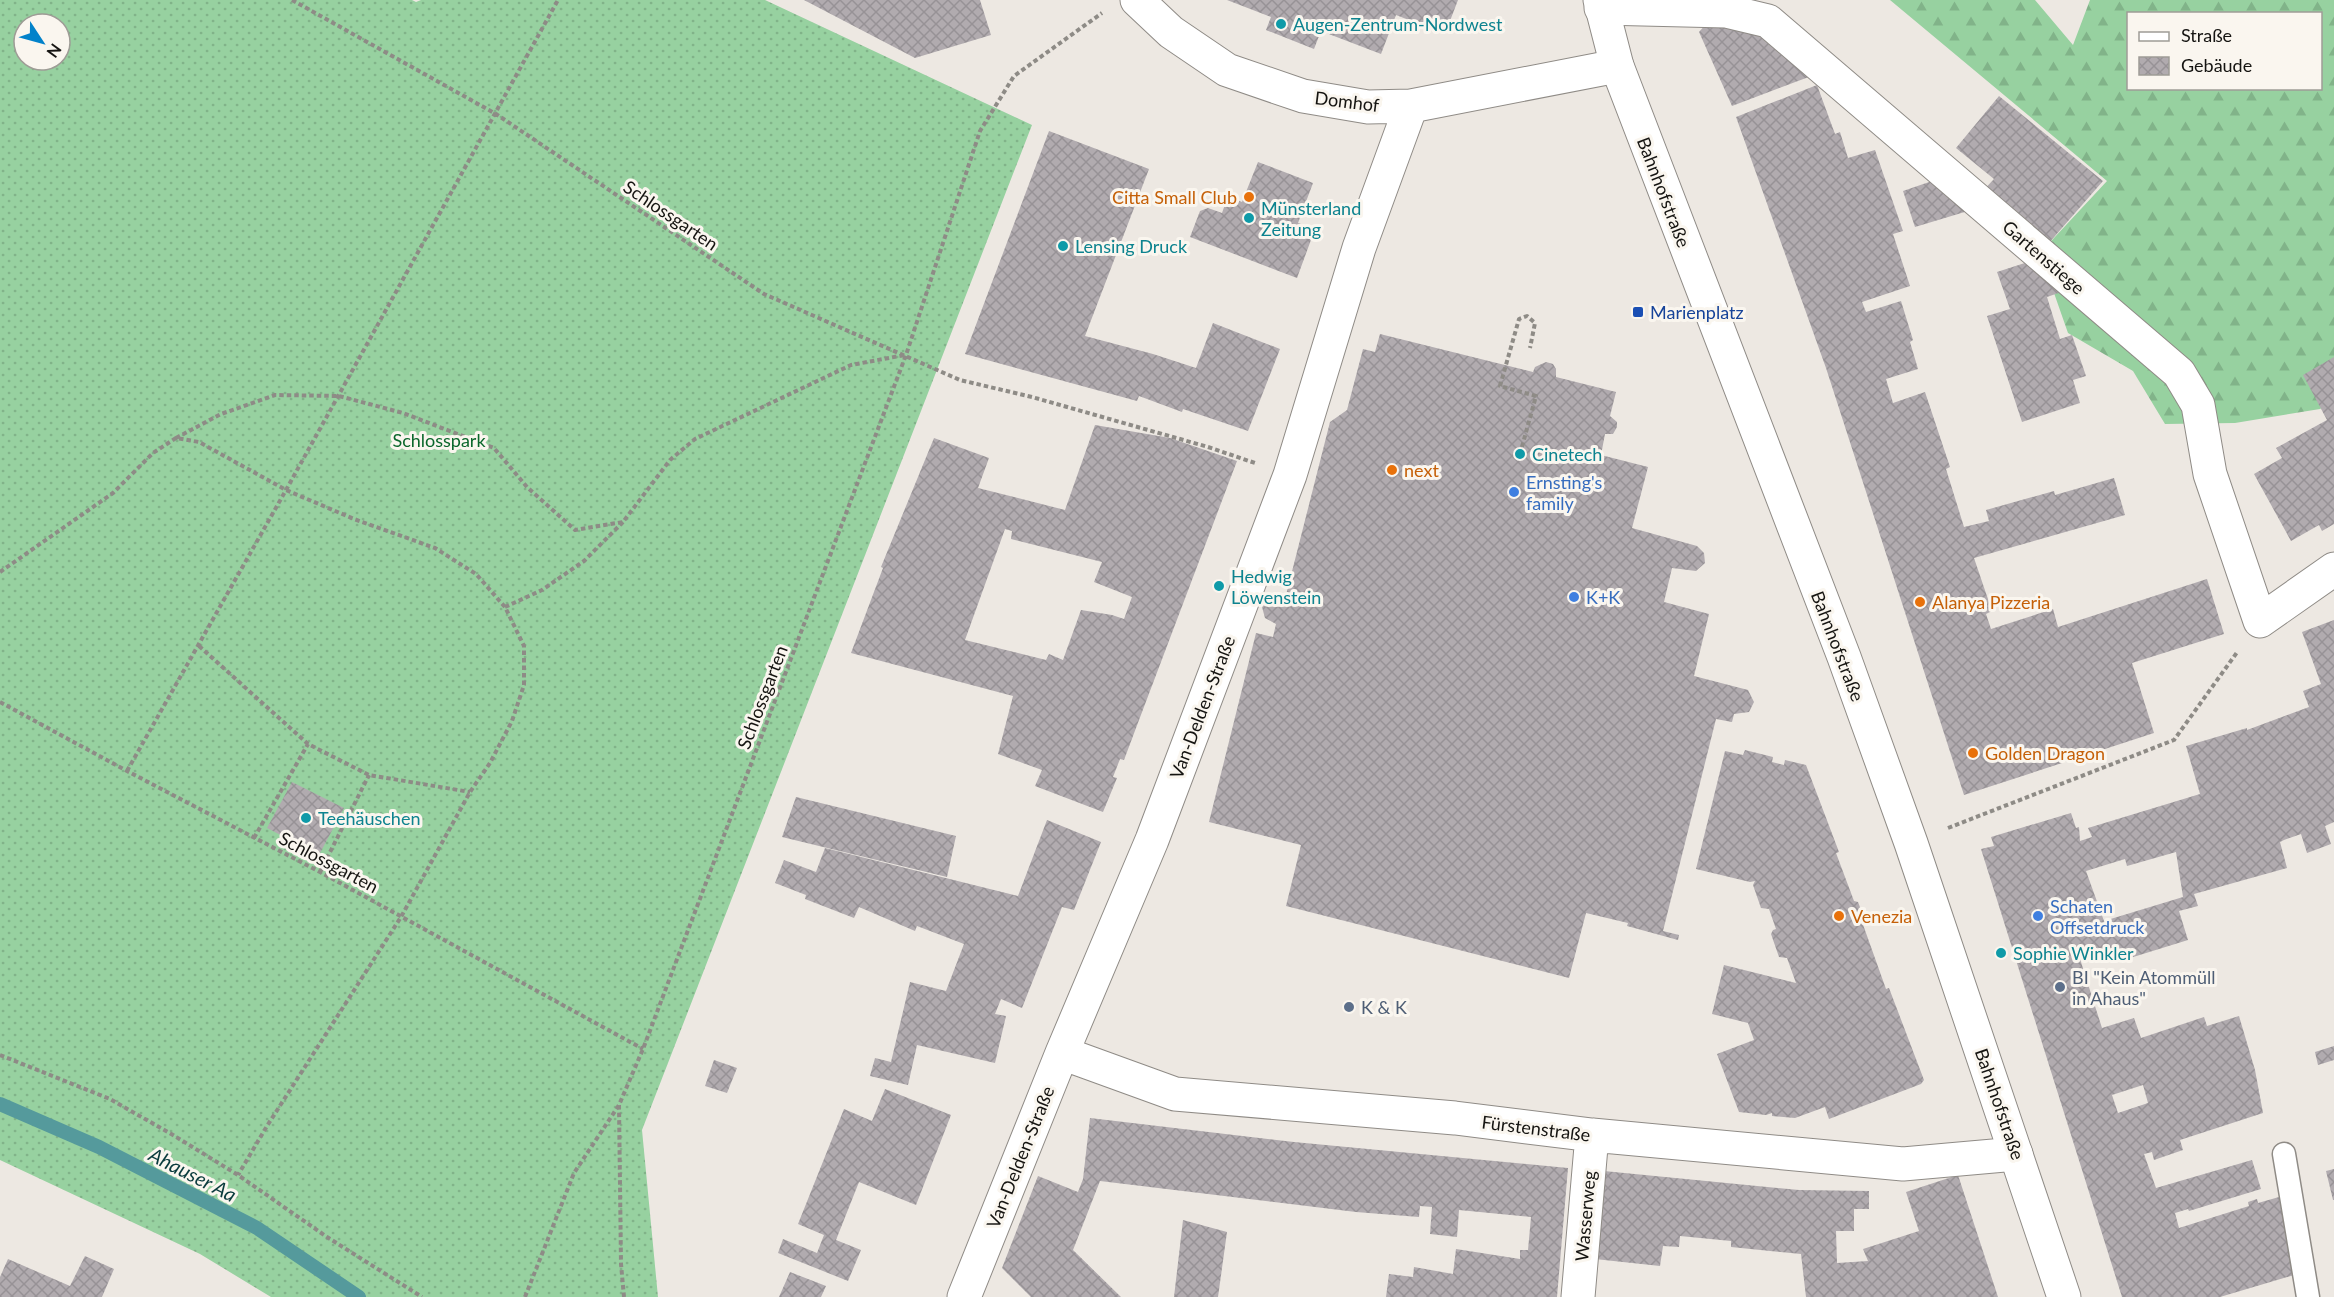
<svg xmlns="http://www.w3.org/2000/svg" width="2334" height="1297" viewBox="0 0 2334 1297" font-family="Lato,sans-serif">
  <style>
    .grass { fill: url(#grass-dots); fill-rule: evenodd }
    .forest { fill: url(#forest-firs); fill-rule: evenodd }
    .lines { fill: none; stroke-linecap: round; stroke-linejoin: round }
    .stream { stroke: #559a9c; stroke-width: 14 }
    .building { fill: url(#building-cross-hatch); fill-rule: evenodd }
    .service-casing { stroke: #8f8b86; stroke-width: 25 }
    .minor-casing { stroke: #8f8b86; stroke-width: 35 }
    .tertiary-casing { stroke: #8f8b86; stroke-width: 35 }
    .path { stroke: #8e8b86; stroke-width: 4; stroke-dasharray: 4.5 3; stroke-linecap: butt }
    .service { stroke: #fff; stroke-width: 22 }
    .minor { stroke: #fff; stroke-width: 33 }
    .tertiary { stroke: #fff; stroke-width: 33 }
    .culture-dot { fill: #0f9aa8; stroke: #faf6ef; stroke-width: 2 }
    .food-dot { fill: #e8710a; stroke: #faf6ef; stroke-width: 2 }
    .transit-dot { fill: #1a4fb4; stroke: #faf6ef; stroke-width: 2 }
    .shop-dot { fill: #3f7fe0; stroke: #faf6ef; stroke-width: 2 }
    .service-dot { fill: #5c6f8a; stroke: #faf6ef; stroke-width: 2 }
    .labels { text-anchor: middle; dominant-baseline: central; stroke-width: 6; stroke-linejoin: round; paint-order: stroke }
    .culture-label { font-size: 18px; fill: #0d838f; stroke: #faf6ef; text-anchor: start }
    .street-label { font-size: 18px; fill: #151411; stroke: #faf6ef }
    .food-label { font-size: 18px; fill: #c56008; stroke: #faf6ef; text-anchor: start }
    .transit-label { font-size: 18px; fill: #164399; stroke: #faf6ef; text-anchor: start }
    .park-label { font-size: 18px; fill: #0a672b; stroke: #faf6ef }
    .shop-label { font-size: 18px; fill: #366cbe; stroke: #faf6ef; text-anchor: start }
    .service-label { font-size: 18px; fill: #4e5e75; stroke: #faf6ef; text-anchor: start }
    .water-label { font-size: 20px; font-style: italic; fill: #0a3b3d; stroke: #faf6ef }
  </style>
  <defs>
    <pattern id="grass-dots" width="8" height="8" patternUnits="userSpaceOnUse" patternTransform="scale(1.5)"><rect width="8" height="8" fill="#97d1a0"/><path d="M2 2h.1M6 6h.1" fill="none" stroke="#81b389" stroke-width="1.8" stroke-linecap="round"/></pattern>
    <pattern id="forest-firs" width="22" height="20" patternUnits="userSpaceOnUse" patternTransform="scale(1.5)"><rect width="22" height="20" fill="#97d1a0"/><path d="M5 1l3.5 6h-7zM16 11l3.5 6h-7z" fill="#81b389"/></pattern>
    <pattern id="building-cross-hatch" width="8" height="8" patternUnits="userSpaceOnUse" patternTransform="scale(1.5)"><rect width="8" height="8" fill="#b1abaf"/><path d="M0 0l8 8M0 8l8-8" fill="none" stroke="#979296"/></pattern>
  </defs>
  <rect width="100%" height="100%" fill="#ede8e2"/>
  <path class="grass" d="M0,0H412L416,2L421,0H765L1032,125L642,1130L658,1297H271L200,1254L0,1160ZM24,24H60V60H24Z"/>
  <path class="forest" d="M1890,0H2035L2073,45L2090,0H2334V400L2320,409L2235,423L2165,424L2133,371L2068,333L2040,253L2107,181ZM2128,14H2320V88H2128Z"/>
  <g class="lines">
    <path class="stream" d="M0,1104L99,1147L257,1228L359,1297"/>
  </g>
  <path class="building" d="M804,0H980L991,35L915,58Z
    M1227,0H1458L1445,34L1396,15L1381,54L1321,31L1314,49L1266,30L1271,17Z
    M1707,23L1760,30L1814,75L1732,106L1699,32Z
    M1817,85L1835,134L1840,132L1848,158L1875,150L1903,231L1893,234L1910,286L1862,302L1866,312L1901,301L1913,340L1910,342L1918,369L1886,379L1893,403L1925,392L1950,467L1946,469L1964,527L1989,521L1986,510L2054,491L2055,495L2114,478L2125,515L1974,558L1992,611L1986,614L1991,629L2053,609L2058,627L2207,579L2224,634L2132,663L2154,733L1964,795L1826,368L1736,117Z
    M1999,96L2103,181L2048,244L1981,193L1994,179L1956,148Z
    M1049,131L1149,169L1085,336L1153,354L1196,368L1213,323L1280,349L1248,431L1183,409L1182,412L1139,396L1137,401L965,354Z
    M1258,162L1313,183L1298,223L1315,229L1297,278L1190,237L1200,211L1208,208L1222,213L1228,196L1242,202Z
    M1932,181L1968,211L1915,227L1903,191Z
    M2031,261L2067,290L2047,297L2060,339L2072,335L2086,376L2073,380L2080,403L2022,422L1987,316L2010,309L1997,272Z
    M1380,334L1533,372L1535,367L1546,362L1553,364L1556,369V377L1616,392L1610,416L1617,422V427L1613,434H1605L1601,455L1648,467L1632,528L1697,546L1704,553L1705,563L1696,571L1672,568L1664,602L1709,614L1694,676L1748,690L1754,702L1749,712L1734,714L1732,722L1716,719L1663,931L1679,935L1678,940L1627,926L1628,923L1586,913L1569,978L1286,906L1301,845L1209,822L1256,633L1273,637L1276,624L1265,618L1262,607L1271,598L1285,599L1330,422L1347,410L1363,349L1375,352Z
    M2334,357V524L2322,531L2319,525L2291,541L2254,474L2282,458L2276,448L2327,420L2303,375Z
    M1095,425L1170,438L1237,461L1136,728L1124,760L1120,759L1113,777L1117,778L1103,812L1035,786L1042,770L998,754L1013,696L851,653L883,568L881,567L934,438L989,458L978,488L1065,510ZM1005,529L1012,531L1011,539L1102,562L1094,582L1132,597L1124,619L1112,615L1081,610L1063,660L1049,654L1046,660L965,640Z
    M2334,620V822L2325,826L2331,844L2307,853L2301,834L2284,840L2280,842L2287,868L2194,894L2198,906L2179,911L2188,940L2130,958L2129,952L2094,963L2091,956L2080,959L2102,1028L2134,1018L2141,1038L2204,1017L2207,1026L2239,1016L2255,1070L2263,1113L2180,1140L2183,1150L2154,1160L2152,1152L2144,1154L2156,1188L2252,1160L2261,1189L2189,1211L2188,1209L2175,1213L2179,1228L2249,1206L2248,1202L2257,1199L2258,1203L2279,1197L2294,1275L2220,1297H2122L1981,849L1994,846L1991,837L2071,813L2076,828L2079,827L2080,841L2092,837L2088,828L2200,794L2186,746L2247,728V730L2309,707L2303,691L2321,684L2302,632ZM2176,852L2183,897L2104,921L2086,871L2125,859L2127,866ZM2143,1085L2148,1103L2118,1113L2112,1095Z
    M1745,750L1773,757L1772,762L1784,765L1785,760L1806,765L1839,852L1836,853L1854,901L1858,902L1863,915L1861,919L1886,989L1889,988L1924,1080L1921,1084L1829,1119L1825,1107L1795,1118L1772,1116V1113L1766,1115L1739,1112L1717,1054L1754,1040L1748,1023L1712,1014L1724,965L1796,983L1787,958L1779,957L1771,934L1773,930L1776,929L1769,909L1761,908L1753,885L1755,881L1750,882L1696,869L1725,751L1743,755Z
    M292,782L344,808L319,855L267,828Z
    M796,797L956,836L947,877L782,837Z
    M1047,820L1101,842L1074,910L1062,907L1022,1008L1001,999L995,1014L1006,1016L995,1063L917,1045L908,1085L870,1076L875,1058L891,1062L910,982L946,991L964,944L917,926L915,931L859,907L854,918L805,899L806,895L775,883L784,860L816,872L825,848L1018,896Z
    M2334,1046V1060L2318,1065L2315,1052Z
    M714,1060L737,1068L727,1093L705,1086Z
    M885,1089L951,1115L916,1205L859,1182L836,1240L861,1250L848,1281L778,1253L783,1239L817,1253L824,1235L798,1224L844,1109L872,1121Z
    M1090,1118L1294,1142L1568,1168L1557,1297H1386L1389,1274L1413,1277L1414,1267L1453,1274L1456,1249L1520,1259V1250H1528L1531,1217L1459,1210L1457,1237L1430,1234L1432,1207L1420,1206L1419,1217L1356,1212L1100,1181L1073,1250L1121,1297H1031L1002,1268L1038,1176L1078,1192L1083,1179Z
    M2334,1169V1200H2333L2326,1171Z
    M1604,1171L1799,1190L1869,1191V1209H1854V1231H1836L1837,1263L1868,1261L1863,1249L1919,1231L1906,1192L1958,1175L1998,1297H1806L1801,1254L1731,1247V1241L1680,1236L1679,1247L1663,1246L1660,1266L1595,1259Z
    M1183,1220L1227,1232L1218,1297H1174Z
    M85,1256L114,1269L102,1297H0V1277L8,1259L70,1286Z
    M790,1272L826,1286L821,1297H779Z"/>
  <g class="lines">
    <g class="service-casing">
      <path id="service" d="M2284,1154L2308,1297"/>
    </g>
    <g class="minor-casing">
      <path id="minor" d="M1137,0L1171,32L1227,70L1303,96L1368,107L1411,106L1617,66
        M1601,8L1726,11L1768,21L2179,373L2198,405L2210,474L2260,621L2334,569
        M1062,1053L1175,1094L1455,1118L1592,1135L1903,1164L2016,1154
        M964,1297L1062,1053L1152,840L1290,475L1359,248L1411,106
        M1578,1297L1592,1135"/>
    </g>
    <g class="tertiary-casing">
      <path id="tertiary" d="M1600,0L1617,66L1844,657L1911,843L2064,1297"/>
    </g>
    <path class="path" d="M292,0L496,114L764,294L960,380L1032,397L1208,447L1255,463
      M176,438L221,414L275,395L339,396L403,413L494,448L527,487L575,530L623,522L670,460L695,439L851,365L905,355
      M1520,454L1536,396L1500,386L1519,319L1527,316L1535,323L1530,348
      M0,572L113,493L153,453L176,438L199,442L286,490L354,519L435,548L476,574L505,607L524,646V685L512,721L490,763L470,792L401,917L267,1126L238,1175
      M505,607L542,590L584,561L623,522
      M199,646L308,744L369,775L470,792
      M0,702L127,771L320,872L643,1049
      M127,771L286,490L558,0
      M1948,828L2174,740L2238,651
      M254,838L308,744
      M320,872L369,775
      M0,1055L110,1099L173,1135L238,1175L327,1237L422,1297
      M525,1297L574,1173L619,1105
      M624,1297L621,1264L619,1105L643,1049L906,355L980,131L1014,76L1102,13"/>
    <use href="#service" class="service"/>
    <use href="#minor" class="minor"/>
    <use href="#tertiary" class="tertiary"/>
  </g>
  <g class="culture-dot">
    <circle cx="1281" cy="24" r="6"/>
    <circle cx="1249" cy="218" r="6"/>
    <circle cx="1063" cy="246" r="6"/>
    <circle cx="1520" cy="454" r="6"/>
    <circle cx="1219" cy="586" r="6"/>
    <circle cx="306" cy="818" r="6"/>
    <circle cx="2001" cy="953" r="6"/>
  </g>
  <g class="food-dot">
    <circle cx="1249" cy="197" r="6"/>
    <circle cx="1392" cy="470" r="6"/>
    <circle cx="1920" cy="602" r="6"/>
    <circle cx="1973" cy="753" r="6"/>
    <circle cx="1839" cy="916" r="6"/>
  </g>
  <rect class="transit-dot" x="1632" y="306" width="12" height="12" rx="3"/>
  <g class="shop-dot">
    <circle cx="1514" cy="492" r="6"/>
    <circle cx="1574" cy="597" r="6"/>
    <circle cx="2038" cy="916" r="6"/>
  </g>
  <g class="service-dot">
    <circle cx="2060" cy="987" r="6"/>
    <circle cx="1349" cy="1007" r="6"/>
  </g>
  <g class="labels">
    <g class="culture-label">
      <text x="1293" y="24">Augen-Zentrum-Nordwest</text>
      <text x="1261" y="208">Münsterland<tspan x="1261" dy="21">Zeitung</tspan></text>
      <text x="1075" y="246">Lensing Druck</text>
      <text x="1532" y="454">Cinetech</text>
      <text x="1231" y="576">Hedwig<tspan x="1231" dy="21">Löwenstein</tspan></text>
      <text x="318" y="818">Teehäuschen</text>
      <text x="2013" y="953">Sophie Winkler</text>
    </g>
    <g class="street-label">
      <text transform="translate(1347 101) rotate(7)">Domhof</text>
      <text transform="translate(1664 192) rotate(69)">Bahnhofstraße</text>
      <text transform="translate(671 215) rotate(34)">Schlossgarten</text>
      <text transform="translate(2044 257) rotate(41)">Gartenstiege</text>
      <text transform="translate(1838 646) rotate(69)">Bahnhofstraße</text>
      <text transform="translate(762 697) rotate(-69)">Schlossgarten</text>
      <text transform="translate(1202 707) rotate(-69)">Van-Delden-Straße</text>
      <text transform="translate(329 862) rotate(28)">Schlossgarten</text>
      <text transform="translate(2000 1104) rotate(71)">Bahnhofstraße</text>
      <text transform="translate(1536 1128) rotate(7)">Fürstenstraße</text>
      <text transform="translate(1020 1157) rotate(-68)">Van-Delden-Straße</text>
      <text transform="translate(1585 1216) rotate(-85)">Wasserweg</text>
    </g>
    <g class="food-label">
      <text x="1237" y="197" text-anchor="end">Citta Small Club</text>
      <text x="1404" y="470">next</text>
      <text x="1932" y="602">Alanya Pizzeria</text>
      <text x="1985" y="753">Golden Dragon</text>
      <text x="1851" y="916">Venezia</text>
    </g>
    <g class="transit-label">
      <text x="1650" y="312">Marienplatz</text>
    </g>
    <g class="park-label">
      <text x="439" y="440">Schlosspark</text>
    </g>
    <g class="shop-label">
      <text x="1526" y="482">Ernsting's<tspan x="1526" dy="21">family</tspan></text>
      <text x="1586" y="597">K+K</text>
      <text x="2050" y="906">Schaten<tspan x="2050" dy="21">Offsetdruck</tspan></text>
    </g>
    <g class="service-label">
      <text x="2072" y="977">BI "Kein Atommüll<tspan x="2072" dy="21">in Ahaus"</tspan></text>
      <text x="1361" y="1007">K &amp; K</text>
    </g>
    <g class="water-label">
      <text transform="translate(193 1174) rotate(27)">Ahauser Aa</text>
    </g>
  </g>
  <rect x="2127" y="12" width="195" height="78" fill="#faf6ef" stroke="#9e9c96" stroke-width="1.5"/>
  <rect x="2139" y="32" width="30" height="9" fill="#ffffff" stroke="#9e9c96" stroke-width="1.5"/>
  <text x="2181" y="42" font-size="18" fill="#151411">Straße</text>
  <rect x="2139" y="57" width="30" height="18" fill="url(#building-cross-hatch)" stroke="#9e9c96" stroke-width="1.5"/>
  <text x="2181" y="72" font-size="18" fill="#151411">Gebäude</text>
  <g transform="translate(42 42) rotate(126)"><circle r="28" fill="#faf6ef" stroke="#9e9c96" stroke-width="1.5"/>
  <path d="M0-4.5L10 22L0 15L-10 22Z" fill="#0282ca"/>
  <text y="-9" font-size="16" font-weight="bold" text-anchor="middle" fill="#151411">N</text>
  </g>
</svg>
